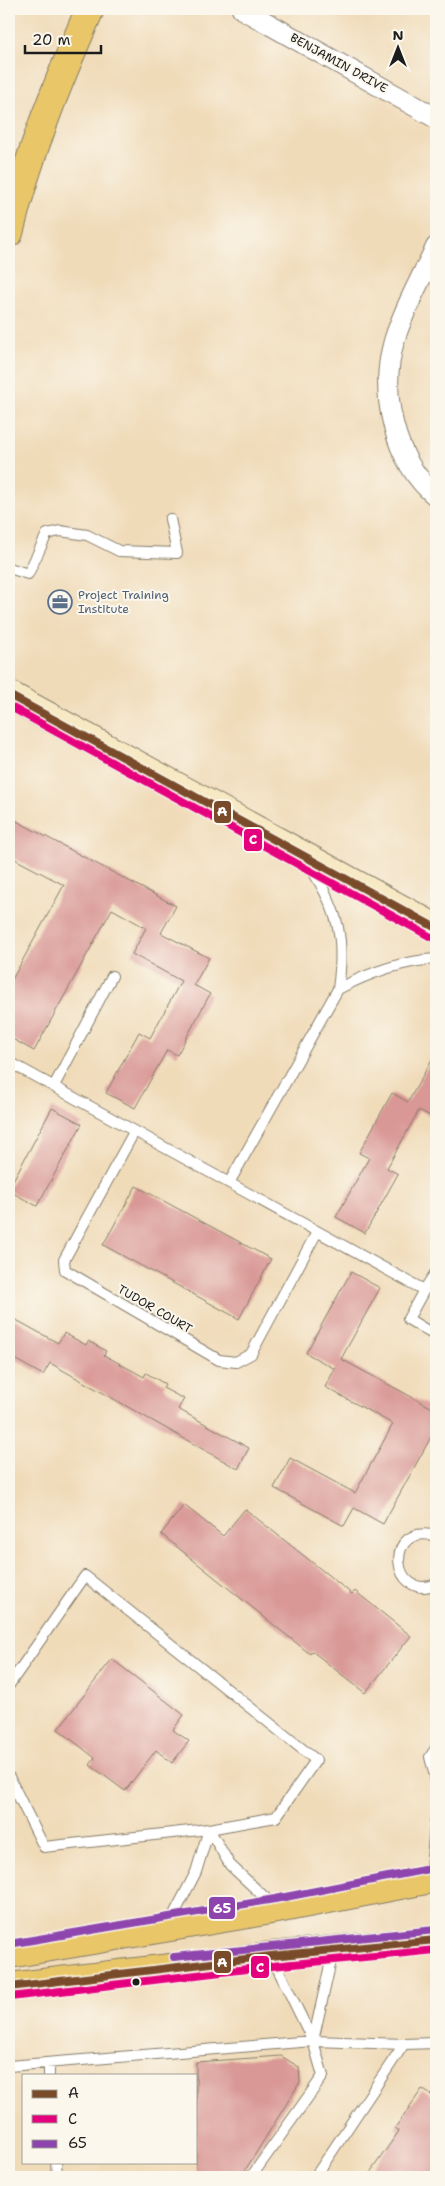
<svg xmlns="http://www.w3.org/2000/svg" width="445" height="2186" viewBox="0 0 445 2186" font-family="'Shantell Sans',sans-serif">
  <style>
    .building { fill: #d99895 }
    .lines { fill: none; stroke-linecap: round; stroke-linejoin: round }
    .lane-casing { stroke: #867c6a; stroke-width: 12 }
    .street-casing { stroke: #867c6a; stroke-width: 22 }
    .secondary-casing { stroke: #867c6a; stroke-width: 30 }
    .primary-casing { stroke: #867c6a; stroke-width: 30 }
    .highway-casing { stroke: #867c6a; stroke-width: 30 }
    .lane { stroke: #fff; stroke-width: 10 }
    .street { stroke: #fff; stroke-width: 20 }
    .secondary { stroke: #f6e9c3; stroke-width: 28 }
    .primary { stroke: #e9c769; stroke-width: 28 }
    .highway { stroke: #e9c769; stroke-width: 28 }
    .bus-1-casing { stroke: #fbf7ec; stroke-width: 11 }
    .bus-2-casing { stroke: #fbf7ec; stroke-width: 11 }
    .bus-3-casing { stroke: #fbf7ec; stroke-width: 11 }
    .bus-1 { stroke: #7a4b2a; stroke-width: 8 }
    .bus-2 { stroke: #e5007d; stroke-width: 8 }
    .bus-3 { stroke: #8e44ad; stroke-width: 8 }
    .bus-dot { fill: #1c1c1c; stroke: #fbf7ec; stroke-width: 2 }
    .labels { text-anchor: middle; dominant-baseline: central; stroke-width: 4; stroke-linejoin: round; paint-order: stroke }
    .street-label { font-size: 12px; fill: #1c1c1c; stroke: #fbf7ec }
    .service-label { font-size: 12px; fill: #4e5e75; stroke: #fbf7ec; text-anchor: start }
    .line-badge { stroke: #fbf7ec; stroke-width: 2 }
    .badge-label { font-size: 14px; text-anchor: middle; font-weight: bold; fill: #fff }
  </style>
  <rect width="100%" height="100%" fill="#fbf7ec"/>
  <filter id="ink" filterUnits="userSpaceOnUse"><feTurbulence type="fractalNoise" baseFrequency=".02" numOctaves="2"/><feDisplacementMap in="SourceGraphic" scale="10" xChannelSelector="R" yChannelSelector="G"/><feConvolveMatrix kernelMatrix="1 2 1 2 8 2 1 2 1" color-interpolation-filters="sRGB"/></filter>
  <filter id="wash" filterUnits="userSpaceOnUse"><feTurbulence type="fractalNoise" baseFrequency=".0096" numOctaves="4" result="noise"/><feDisplacementMap in="SourceGraphic" scale="20" xChannelSelector="R" yChannelSelector="G"/><feGaussianBlur stdDeviation="1.12" result="paint"/><feColorMatrix in="noise" values="0 0 0 0 0 0 0 0 0 0 0 0 0 0 0 0 0 1.4 0 .05"/><feComposite in="paint" operator="in"/></filter>
  <g filter="url(#wash)">
    <rect width="100%" height="100%" fill="#f0dbb9"/>
    <g id="blocks">
      <path class="building" d="M9,817L176,906L161,933L209,958L194,985L210,994L177,1055L167,1050L135,1108L106,1093L139,1032L150,1038L181,981L132,954L146,928L112,909L34,1051L9,1037V985L64,885L9,856Z
        M436,1052V1119L419,1110L387,1168L398,1174L365,1233L336,1217L369,1158L359,1153L392,1093L408,1102Z
        M52,1108L82,1124L37,1206L9,1191V1188Z
        M136,1186L271,1259L239,1319L103,1245Z
        M351,1272L380,1288L341,1359L436,1410V1428L383,1524L354,1508L344,1526L274,1488L290,1458L355,1493L393,1424L325,1387L335,1369L306,1353Z
        M9,1316L58,1343L64,1333L86,1345L88,1341L106,1351L104,1355L144,1377L146,1373L165,1384L163,1388L184,1399L178,1409L249,1448L238,1469L50,1363L43,1375L9,1356Z
        M184,1505L223,1536L245,1509L352,1594L355,1591L411,1636L365,1693L312,1651L310,1654L161,1534Z
        M112,1659L184,1715L173,1730L189,1741L172,1763L156,1750L125,1791L90,1765L95,1758L58,1729Z
        M281,2056L299,2067L300,2082L241,2177H196V2062Z
        M422,2089L436,2098V2177H367L399,2131L395,2128Z"/>
    </g>
  </g>
  <g filter="url(#ink)">
    <use href="#blocks" fill-opacity="0" stroke="#867c6a" stroke-width="1"/>
    <g class="lines">
      <g class="lane-casing">
        <path id="lane" d="M9,568L28,574L47,534L60,531L87,535L119,551L177,553L170,519
          M338,989C369,973 401,961 436,959
          M9,1062L424,1290L408,1319L436,1336
          M54,1086L112,976
          M134,1132L64,1260L65,1270L219,1360L236,1362L251,1354L317,1232
          M229,1183L338,989C345,939 339,912 312,870
          M424,1290L436,1272
          M436,1536C382,1522 392,1603 436,1584
          M9,1685L85,1576L316,1760L276,1817L209,1829L44,1847L9,1777
          M436,1748L430,1757L436,1780
          M209,1829L230,1865L273,1905
          M430,1879L436,1816
          M169,1924L196,1872L209,1829
          M272,1957L313,2041
          M49,2063V2075
          M9,2066L313,2041L404,2044
          M56,2162L57,2177
          M251,2177L323,2076L313,2041L333,1952
          M315,2177L404,2044L436,2043"/>
      </g>
      <g class="street-casing">
        <path id="street" d="M242,9L436,118
          M436,247C421,278 404,309 394,341C379,394 394,461 436,496"/>
      </g>
      <g class="secondary-casing">
        <path id="secondary" d="M9,695L436,928"/>
      </g>
      <g class="primary-casing">
        <path id="primary" d="M9,233C28,155 58,82 90,9"/>
      </g>
      <g class="highway-casing">
        <path id="highway" d="M9,1954L277,1909L436,1878
          M9,1987L271,1956L436,1940"/>
      </g>
      <use href="#lane" class="lane"/>
      <use href="#street" class="street"/>
      <use href="#secondary" class="secondary"/>
      <use href="#primary" class="primary"/>
      <use href="#highway" class="highway"/>
      <g class="bus-1-casing">
        <path id="bus-1" d="M9,695L436,928
          M9,1987L271,1956L436,1940"/>
      </g>
      <g class="bus-2-casing">
        <path id="bus-2" d="M9,706L431,937
          M10,1997L272,1966L436,1950"/>
      </g>
      <g class="bus-3-casing">
        <path id="bus-3" d="M9,1944L275,1899L434,1868
          M174,1957L435,1930"/>
      </g>
      <use href="#bus-1" class="bus-1"/>
      <use href="#bus-2" class="bus-2"/>
      <use href="#bus-3" class="bus-3"/>
    </g>
  </g>
  <defs>
    <g id="office-ring" transform="scale(1.25)"><circle r="9.5" fill="#fbf7ec" stroke="#5c6f8a" stroke-width="1.5"/><path d="M-6-3h4V-5.5h4V-3h4V5H-6ZM-1-4.5V-3h2v-1.5ZM-6 0V1H6V0Z" fill="#5c6f8a"/></g>
  </defs>
  <g fill-rule="evenodd">
    <use href="#office-ring" x="60" y="602"/>
  </g>
  <circle class="bus-dot" cx="136" cy="1982" r="4.5"/>
  <g class="labels">
    <g class="street-label">
      <text transform="translate(339 63) rotate(29)">BENJAMIN DRIVE</text>
      <text transform="translate(155 1309) rotate(30)">TUDOR COURT</text>
    </g>
    <g class="service-label">
      <text x="78" y="595">Project Training<tspan x="78" dy="14">Institute</tspan></text>
    </g>
  </g>
  <g class="line-badge">
    <rect x="213" y="800" width="19" height="24" rx="5" fill="#7a4b2a"/>
    <rect x="243" y="828" width="20" height="24" rx="5" fill="#e5007d"/>
    <rect x="208" y="1896" width="28" height="24" rx="5" fill="#8e44ad"/>
    <rect x="213" y="1950" width="19" height="24" rx="5" fill="#7a4b2a"/>
    <rect x="250" y="1955" width="20" height="24" rx="5" fill="#e5007d"/>
  </g>
  <g class="badge-label">
    <text x="222" y="816">A</text>
    <text x="253" y="844">C</text>
    <text x="222" y="1913">65</text>
    <text x="222" y="1967">A</text>
    <text x="260" y="1972">C</text>
  </g>
  <rect width="445" height="2186" fill="none" stroke="#fbf7ec" stroke-width="30"/>
  <rect x="22" y="2074" width="175" height="90" fill="#fbf7ec" stroke="#a29f99"/>
  <rect x="32" y="2090" width="25" height="8" fill="#7a4b2a" stroke="#a29f99"/>
  <text x="68" y="2098" font-size="15" fill="#1c1c1c">A</text>
  <rect x="32" y="2115" width="25" height="8" fill="#e5007d" stroke="#a29f99"/>
  <text x="68" y="2124" font-size="15" fill="#1c1c1c">C</text>
  <rect x="32" y="2140" width="25" height="8" fill="#8e44ad" stroke="#a29f99"/>
  <text x="68" y="2148" font-size="15" fill="#1c1c1c">65</text>
  <g transform="translate(398 48)" stroke="#fbf7ec" stroke-width="4" paint-order="stroke">
  <path d="M0-4L9 19L0 12L-9 19Z" fill="#1c1c1c"/>
  <text y="-8" font-size="14" font-weight="bold" text-anchor="middle" fill="#1c1c1c">N</text>
  </g>
  <path d="M25 45v8h76v-8" fill="none" stroke="#1c1c1c" stroke-width="2.5"/>
  <text x="32" y="45" font-size="15" fill="#1c1c1c" stroke="#fbf7ec" stroke-width="4" paint-order="stroke">20 m</text>
</svg>
